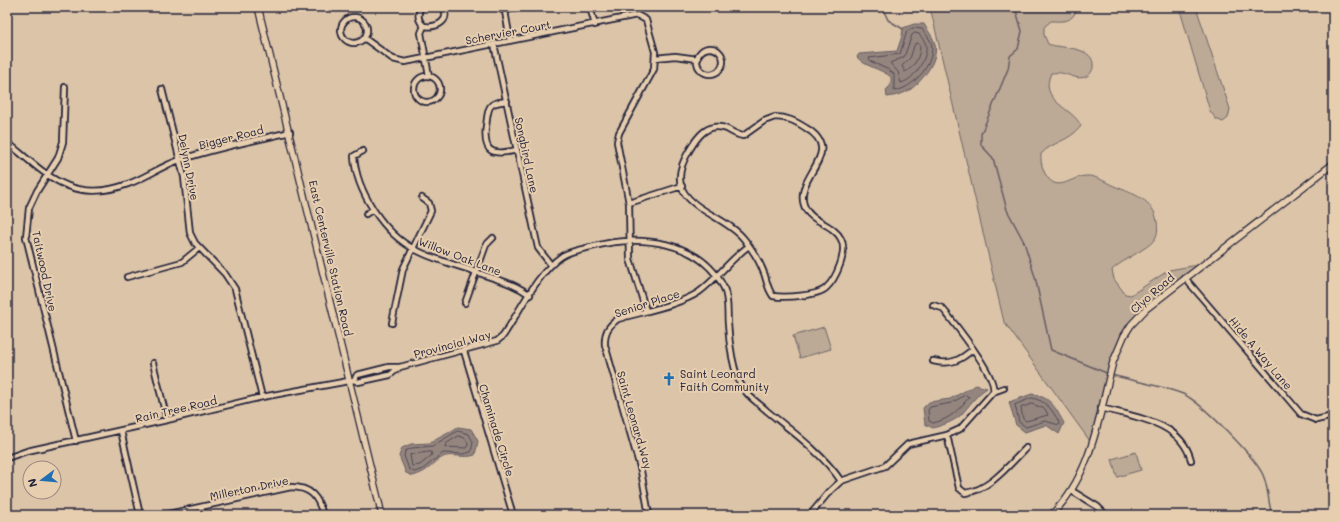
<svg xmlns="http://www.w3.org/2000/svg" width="1340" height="522" viewBox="0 0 1340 522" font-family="Mali,sans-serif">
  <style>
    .green { fill: #bca996; stroke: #6f6668 }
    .water { fill: #94857e; stroke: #665d63 }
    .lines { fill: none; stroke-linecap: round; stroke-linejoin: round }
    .shore { stroke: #504a56; stroke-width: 1 }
    .stream { stroke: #665d63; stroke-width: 1.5 }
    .minor-casing { stroke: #22223b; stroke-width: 8 }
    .tertiary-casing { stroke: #22223b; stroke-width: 8 }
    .minor { stroke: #e7ceaf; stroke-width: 4.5 }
    .tertiary { stroke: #e7ceaf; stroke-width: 5.5 }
    .labels { text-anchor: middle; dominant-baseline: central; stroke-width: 4; stroke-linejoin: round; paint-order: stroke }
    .street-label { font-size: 11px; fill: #22223b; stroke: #e7ceaf }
    .poi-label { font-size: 11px; fill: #22223b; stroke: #e7ceaf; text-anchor: start }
  </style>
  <rect width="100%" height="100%" fill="#dbc4a8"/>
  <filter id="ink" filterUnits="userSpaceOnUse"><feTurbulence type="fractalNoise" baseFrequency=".025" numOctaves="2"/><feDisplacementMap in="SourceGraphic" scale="8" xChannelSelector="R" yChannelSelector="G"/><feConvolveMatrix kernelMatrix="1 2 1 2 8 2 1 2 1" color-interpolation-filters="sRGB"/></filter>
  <g filter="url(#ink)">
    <path class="green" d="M930,7H1073L1075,13C1070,23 1061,21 1051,21L1044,27V35L1048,44C1060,49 1096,45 1093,68C1092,72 1089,76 1085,77C1077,80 1068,74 1061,73C1058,72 1054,73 1051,73C1038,102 1073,107 1081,126C1069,142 1053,141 1041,154C1040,163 1044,178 1054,183C1064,187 1075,176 1086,176C1095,175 1105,182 1114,186C1133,194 1154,199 1157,222C1158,228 1158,235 1154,240C1149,248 1122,260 1112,270L1114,279L1125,294L1131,295L1169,270L1203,264L1146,309L1119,347L1092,444L1004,322Z
      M1179,7H1196L1230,109L1228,118L1223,122L1216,119L1210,111Z
      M824,327L831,349L800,358L793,336Z
      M1136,452L1141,470L1117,477L1112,459Z"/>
    <path class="water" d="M914,24H924C927,30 932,35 934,41C941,58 923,80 911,89C904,94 895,96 887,97L886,90L891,85V77C882,69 863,66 857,57L859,54L897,51L902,36L903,28Z
      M976,385L987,388C975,396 971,404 961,415C953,422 943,425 933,428L925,424L923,408L929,402L950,399Z
      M1032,394C1052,398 1054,406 1064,423L1059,434L1046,425L1025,432L1016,425L1009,402Z
      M458,427L471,429L478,441L475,455C464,459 451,453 443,457C431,464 430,471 413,476L406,473L399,456L402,448L411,444L430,443Z"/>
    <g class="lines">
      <path class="shore" d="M914,28L922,29C925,33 929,38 931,42C937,62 913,89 894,91V74L887,69L870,61L869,58L900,54L907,31Z
        M915,33L919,34C921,37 925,41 926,45C928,58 914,80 901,83L898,72L890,63L904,57L912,35Z
        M915,44L918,43L920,46C920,56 915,67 905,72L902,66L910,58Z
        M966,395L969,397C958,411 950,419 933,423L929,421L928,410L930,407L951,403Z
        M1032,398C1047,401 1052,410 1059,422V425L1045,421L1026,427L1019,422L1015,405Z
        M1032,404L1045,409L1048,415L1026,421L1023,419L1021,408Z
        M458,431L469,434L473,442L471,452L463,454L443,453L423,469L414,472L409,469L404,456L405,451L412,448L432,446Z
        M459,436L465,438L468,443L467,448L445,447L446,444Z
        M431,452L432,455L420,465L412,466L410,455Z"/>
      <path class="stream" d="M882,7L888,20L903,29
        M1015,7L1022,31L1018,49L1010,56L1008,69L981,134V145L993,158L1007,210L1024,242L1035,277L1051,350L1109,374
        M1112,375C1136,382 1160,385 1183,394C1201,402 1255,457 1263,475C1268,486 1268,500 1271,511L1274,515"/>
      <g class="minor-casing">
        <path id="minor" d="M421,7C417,14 418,21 424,26C437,28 451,21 443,7
          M496,7L505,11L517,7
          M590,7L595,25
          M505,11L510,40
          M341 30a13 13 0 1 1 26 0a13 13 0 1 1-26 0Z
          M424,26L421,33L429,76
          M364,38L393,59L405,62L637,15L646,20L655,52L654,69L619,133L617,142L629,203L630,259L646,311
          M494,44L538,248L551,265
          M697 61a13 13 0 1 1 26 0a13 13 0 1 1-26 0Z
          M655,58L675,56L698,59
          M414 89a13 13 0 1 1 26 0a13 13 0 1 1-26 0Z
          M65,87L63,142L58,158L37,191L29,208L26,237L76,441
          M162,89L184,177L190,233L195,243L225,274L235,289L262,397
          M507,101C501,102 493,102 490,107C487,112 487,121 486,126C483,153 492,156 517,150
          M775,117C787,117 795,121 806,128C846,152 794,176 804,205C809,222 833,223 841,239C848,252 836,279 826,288C818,296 784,298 773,296C767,288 767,281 764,273C760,262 751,248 744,239C721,210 656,205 689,151C697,137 708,121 727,129C732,132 737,135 743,136L764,121Z
          M7,142C46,174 72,205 128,184C145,178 160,167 177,161C213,148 253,141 290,132
          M363,151L354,156C356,191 384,234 416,250C435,260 456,265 476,272C495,279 514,283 530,295
          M629,203L682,186
          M366,214L372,210
          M127,277L182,262L199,248
          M1185,278L1301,414L1316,420L1333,416
          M465,303L486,245L493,238
          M933,305L942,308L947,314C957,327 998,378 993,392
          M392,323L403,269L431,211L429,203L422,198
          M464,351L513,515
          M933,361C950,365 960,361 973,349
          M153,363L167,420
          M354,380L357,375L389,367H400L497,341L503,336C520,311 537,273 562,256C570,251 582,249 591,247C637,234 700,239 724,288C729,300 727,312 728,324C729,341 733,374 743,388C748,397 760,404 767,411C793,432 823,454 841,481
          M1101,408C1134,417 1181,421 1191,460
          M121,431L140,515
          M947,435L959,488L965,493C990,490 1009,465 1026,448
          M7,458L27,451L167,420L262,397L354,380L358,382L390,375L400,367
          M1072,491L1098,507L1106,515
          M164,515L291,487C311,487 318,497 323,515
          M649,515L641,471L605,345C604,333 608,326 618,319C641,312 680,305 699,292C717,279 730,259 749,246
          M810,515L829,492L841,481L885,466L908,444L947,435L960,429L993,392L1004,388"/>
      </g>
      <g class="tertiary-casing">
        <path id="tertiary" d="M258,7L382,515
          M1051,515C1092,476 1099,415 1113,362L1124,336L1131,325L1146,309L1333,164"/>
      </g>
      <use href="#minor" class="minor"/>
      <use href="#tertiary" class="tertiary"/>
    </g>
  </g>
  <defs>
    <g id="church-bare" transform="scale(1.08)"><path d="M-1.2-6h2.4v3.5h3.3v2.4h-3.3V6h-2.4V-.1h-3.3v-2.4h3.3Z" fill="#1f6fb2" stroke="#e7ceaf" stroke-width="2.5" paint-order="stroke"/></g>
  </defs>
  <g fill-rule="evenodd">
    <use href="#church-bare" x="669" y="379"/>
  </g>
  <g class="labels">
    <g class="street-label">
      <text transform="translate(508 32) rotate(-11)">Schervier Court</text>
      <text transform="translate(231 137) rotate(-14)">Bigger Road</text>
      <text transform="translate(527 155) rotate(78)">Songbird Lane</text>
      <text transform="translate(189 167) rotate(79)">Delynn Drive</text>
      <text transform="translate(460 256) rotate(21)">Willow Oak Lane</text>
      <text transform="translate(331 258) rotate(77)">East Centerville Station Road</text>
      <text transform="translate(45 271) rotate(78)">Taitwood Drive</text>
      <text transform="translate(1152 293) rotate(-41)">Clyo Road</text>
      <text transform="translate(647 303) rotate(-18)">Senior Place</text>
      <text transform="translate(452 344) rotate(-15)">Provincial Way</text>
      <text transform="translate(1261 353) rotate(50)">Hide A Way Lane</text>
      <text transform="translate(176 409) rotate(-13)">Rain Tree Road</text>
      <text transform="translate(635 420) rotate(74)">Saint Leonard Way</text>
      <text transform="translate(497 430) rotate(73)">Chaminade Circle</text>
      <text transform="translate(249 488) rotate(-12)">Millerton Drive</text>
    </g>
    <g class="poi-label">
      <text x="680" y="373">Saint Leonard<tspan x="680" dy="13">Faith Community</tspan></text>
    </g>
  </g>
  <rect width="1340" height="522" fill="none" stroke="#e7ceaf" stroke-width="24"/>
  <rect x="12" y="12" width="1316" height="498" fill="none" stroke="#22223b" stroke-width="1.5" filter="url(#ink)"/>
  <g transform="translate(42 480) rotate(254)"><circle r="19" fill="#e7ceaf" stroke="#988981"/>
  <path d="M0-3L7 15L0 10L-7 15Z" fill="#1f6fb2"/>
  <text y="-6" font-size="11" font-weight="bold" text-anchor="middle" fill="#22223b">N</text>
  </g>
</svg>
